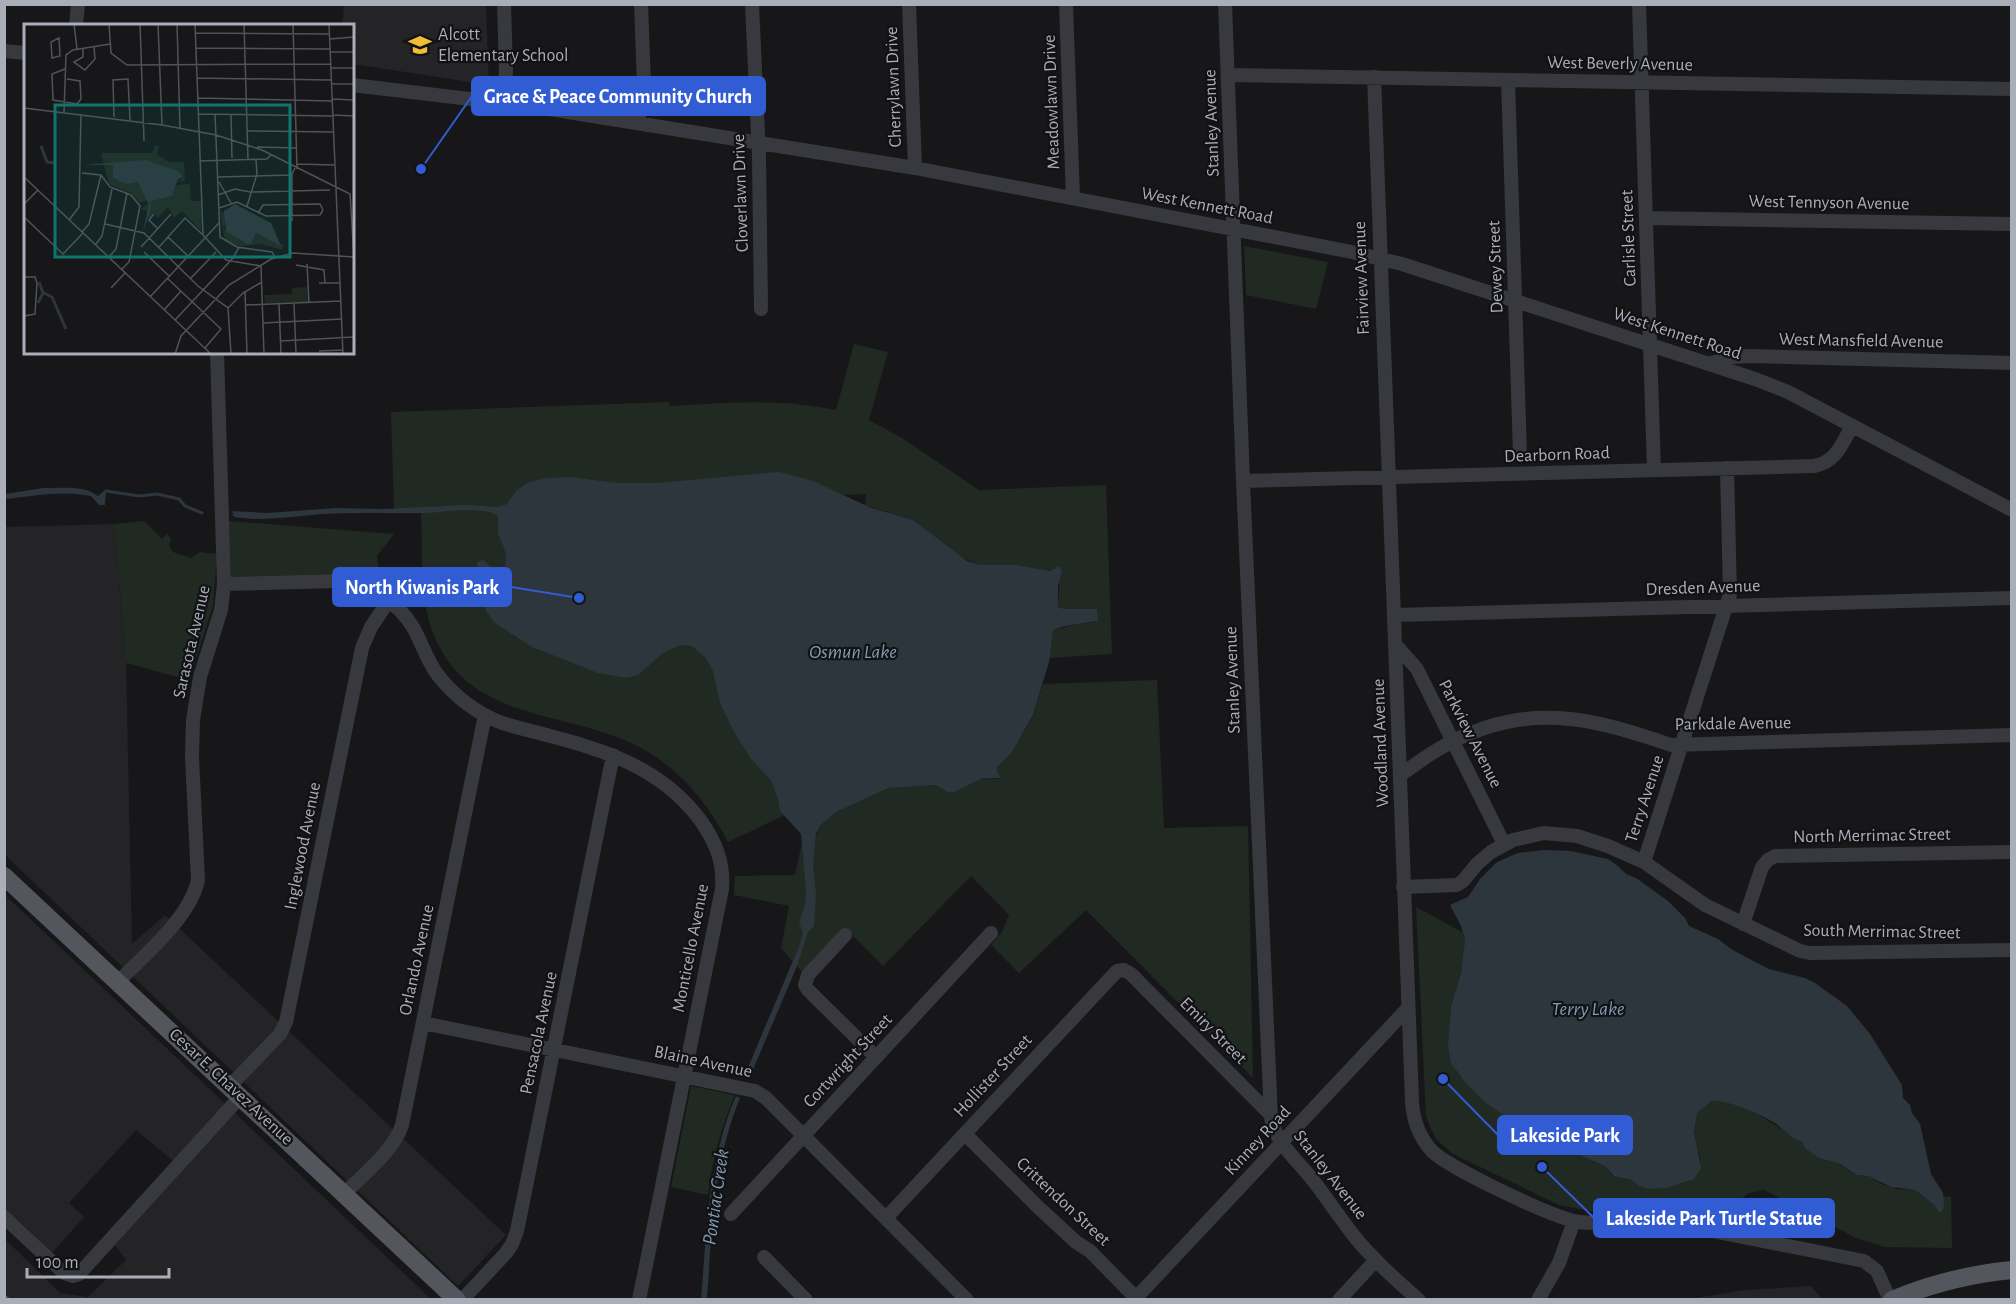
<svg xmlns="http://www.w3.org/2000/svg" width="2016" height="1304" viewBox="0 0 2016 1304" font-family="'Alegreya Sans',sans-serif">
  <style>
    .built { fill: #242326 }
    .green { fill: #212923 }
    .water { fill: #2d363d }
    .lines { fill: none; stroke-linecap: round; stroke-linejoin: round }
    .stream { stroke: #2d363d; stroke-width: 3 }
    .minor { stroke: #38393e; stroke-width: 14 }
    .major { stroke: #54565d; stroke-width: 18 }
    .rail { stroke: #4f5157; stroke-width: 3; stroke-dasharray: 8 6; stroke-linecap: butt }
    .labels { text-anchor: middle; dominant-baseline: central; stroke-width: 4.5; stroke-linejoin: round; paint-order: stroke }
    .poi-label { font-size: 18px; fill: #aaaeb9; stroke: #121214; text-anchor: start }
    .street-label { font-size: 18px; fill: #aaaeb9; stroke: #121214 }
    .water-label { font-size: 20px; font-style: italic; fill: #819ab4; stroke: #121214 }
    .inset-river { fill: none; stroke: #2d363d; stroke-width: 3 }
    .inset-road { fill: none; stroke: #525359; stroke-width: 1.5 }
    .view { fill: #0f766e; fill-opacity: 0.15; stroke: #0f766e; stroke-width: 3 }
    .inset-edge { fill: none; stroke: #aaaeb9; stroke-width: 3 }
    .leader { fill: none; stroke: #325cd3; stroke-width: 2 }
    .callout-dot { fill: #325cd3; stroke: #121214; stroke-width: 2 }
    .callout { fill: #325cd3; stroke: #325cd3; stroke-width: 2 }
    .callout-label { font-size: 20px; text-anchor: middle; font-weight: bold; fill: #fff }
  </style>
  <rect width="100%" height="100%" fill="#171719"/>
  <path class="built" d="M344,5H486L489,85L353,64L352,26L342,25Z
    M114,524L126,663L132,944L165,915L506,1235L458,1286L5,855L4,527Z
    M4,894L431,1299H5V1239L60,1293L88,1297L126,1260L115,1245L183,1169L136,1130L69,1203L84,1217L52,1253L17,1219L5,1228Z
    M1811,1286L1822,1299H1689L1745,1290Z"/>
  <path class="green" d="M1244,246L1328,262L1316,309L1246,295Z
    M854,344L888,352L869,420L902,438L979,490L1106,485L1112,654L1049,658L1053,630L1078,624L1096,622L1079,609H1065L1058,607L1060,575L1058,567L1050,571L1017,565H981L960,557L913,520L865,505L866,494L566,505L729,589L810,803L728,842C707,801 674,762 631,743C563,711 472,720 436,640C418,601 423,552 421,510L394,511L391,412L669,402V406C726,403 780,398 836,410Z
    M144,521L162,539L167,534L171,539L169,546L173,552L191,558L200,552L217,554L213,606L189,680L126,663L114,524Z
    M229,521L394,534L377,556L381,584L339,574L231,577Z
    M1157,680L1164,828L1248,826L1253,1078L1086,910L1019,973L991,945L1002,932L1009,915L971,876L883,966L844,927L802,972L781,948L789,906L734,895L735,876L795,875L802,842L815,839L821,825L836,812L889,788L936,785L955,792L983,778L999,779L996,771L997,767L1011,754L1033,716L1043,684Z
    M1416,907L1462,932L1465,940L1461,973L1451,1006L1450,1020V1059L1460,1076L1487,1104L1502,1114L1536,1131L1562,1139L1567,1146L1582,1156L1605,1166L1612,1175L1632,1180L1651,1189L1701,1162C1697,1145 1691,1131 1697,1113L1712,1101C1741,1096 1780,1131 1804,1143L1806,1149L1825,1160L1839,1164L1857,1175L1868,1176L1884,1185L1897,1189L1915,1190L1936,1207L1943,1209V1196L1951,1197L1952,1248L1884,1247L1854,1237L1811,1214L1789,1209L1790,1203L1764,1190L1749,1193L1727,1209L1710,1215H1698L1645,1206L1589,1211L1559,1205L1453,1154L1437,1140L1431,1129L1426,1116Z
    M691,1086L735,1095C721,1128 712,1159 708,1195L671,1187Z"/>
  <path class="water" d="M779,472L813,481L869,507L913,520L967,561L981,565H1017L1050,571L1059,566L1062,572L1058,586V607L1065,609H1097L1098,621L1065,626L1053,630L1049,662L1033,715L1011,754L997,767V772L1001,778H983L955,792H948L936,785L889,788L836,812L821,825L816,834L813,865L816,894L814,926L808,932L797,966L749,1079L744,1077L800,944L803,932L799,923L805,905L806,890L801,834L780,811L778,799L771,780L751,759L733,730L720,703L713,671L706,658L692,646L680,645L663,653L638,675L627,678L598,673L532,647L495,623L486,611L477,564L479,561L483,560L497,572H505L506,553L498,533V516C482,505 444,512 425,513C391,514 357,512 323,514C294,516 264,522 235,517L232,515L234,514L231,511L268,513L336,508L383,509L466,505L499,507L507,504L516,491L527,483L545,478L570,477L617,483H657Z
    M43,488C60,488 85,485 98,496L105,490L106,491L105,505H99L91,496C62,490 34,496 5,499V494Z
    M1544,850L1571,851L1608,859L1618,866L1626,874L1636,878L1668,901L1685,918L1689,926L1718,939L1731,949L1757,963L1769,969L1805,978L1815,983L1847,1006L1870,1034L1902,1085L1903,1098L1910,1105L1912,1113L1920,1124L1931,1174L1943,1193L1944,1205L1942,1212H1939L1934,1205L1915,1190L1891,1187L1868,1176L1857,1175L1840,1164L1819,1158L1806,1149L1802,1142C1791,1138 1784,1130 1775,1123C1761,1115 1727,1099 1712,1101L1697,1113L1694,1132L1701,1168L1694,1179L1666,1188L1648,1189L1638,1185L1632,1180L1614,1176L1605,1166L1582,1156L1567,1146L1562,1139L1536,1131L1502,1114L1487,1104L1464,1081L1451,1063L1448,1046L1451,1006L1461,973L1465,940L1461,926L1450,905L1468,897L1480,879L1497,862L1518,853Z
    M736,1096L740,1098C713,1163 712,1230 707,1299H701C707,1231 708,1161 736,1096Z"/>
  <g class="lines">
    <path class="stream" d="M106,491L139,496L157,494L179,499L185,506L202,513"/>
    <path class="minor" d="M752,4L759,156L761,309
      M909,4L915,168
      M1066,4L1073,198
      M1225,4L1243,481L1271,1118C1276,1143 1297,1160 1312,1179C1328,1199 1342,1222 1359,1242C1377,1263 1398,1282 1419,1300
      M1639,4L1654,470
      M76,26L78,4
      M4,51L26,53
      M1228,75L2012,89
      M1374,77L1412,1101C1413,1120 1419,1137 1432,1151C1449,1168 1555,1219 1580,1222C1605,1226 1631,1216 1657,1220L1864,1261L1877,1271L1890,1300
      M1508,80L1520,454
      M352,85L537,107L915,168L1352,252L1402,264L1755,379L1788,392L2012,510
      M503,102L506,72L504,4
      M638,123L644,85L641,4
      M1646,218L2012,224
      M1711,363L1733,357L1748,356L2012,363
      M1243,481L1814,466C1836,462 1842,444 1852,426
      M224,584L339,581C370,585 398,601 414,629C422,644 427,660 437,674C454,696 476,713 502,723C578,745 651,754 701,821C716,843 724,862 722,889L639,1300
      M1395,615L2012,598
      M1396,645L1417,669L1504,844
      M1400,775C1415,765 1430,753 1446,745C1526,701 1590,717 1671,745L2012,735
      M1644,862L1730,594L1727,468
      M1403,887L1457,885L1463,881L1477,864L1491,852L1513,840L1544,833L1577,836L1608,846L1644,862L1705,905L1800,951L1810,953L2012,950
      M1743,924L1762,867L1768,860L1775,856L2012,852
      M845,935L808,975L805,985L808,990L876,1057
      M118,982C144,955 190,918 198,880L192,757L193,720L200,677L221,610L224,584L217,352
      M423,1023L755,1091L766,1098L967,1300
      M230,1086L280,1034L286,1022L362,648L371,627L389,600
      M965,1134L1038,1207L1076,1242L1090,1251L1136,1298
      M345,1193C364,1174 394,1150 402,1125L485,715
      M731,1214L991,933
      M4,1217L64,1273L73,1276L79,1274L241,1096
      M886,1218L1117,971L1124,970L1131,974L1270,1114
      M764,1257L806,1300
      M462,1300L506,1253L512,1244L517,1231L613,755
      M1134,1300L1408,1008
      M1339,1300L1376,1260
      M1538,1300L1559,1263L1574,1221"/>
    <path class="major" d="M4,876L457,1300
      M1892,1300C1930,1284 1970,1274 2012,1270"/>
    <path class="rail" d="M4,1296L10,1300"/>
  </g>
  <defs>
    <g id="school-bare" transform="scale(1.8)"><path d="M0-5L7-2L0 1L-7-2ZM-4 1L0 2.5L4 1V4Q0 6-4 4Z" fill="#f1bc38" stroke="#121214" stroke-width="2.5" paint-order="stroke"/></g>
  </defs>
  <g fill-rule="evenodd">
    <use href="#school-bare" x="420" y="45"/>
  </g>
  <g class="labels">
    <g class="poi-label">
      <text x="438" y="35">Alcott<tspan x="438" dy="21">Elementary School</tspan></text>
    </g>
    <g class="street-label">
      <text transform="translate(1620 64) rotate(1)">West Beverly Avenue</text>
      <text transform="translate(894 87) rotate(-92)">Cherrylawn Drive</text>
      <text transform="translate(1052 102) rotate(-92)">Meadowlawn Drive</text>
      <text transform="translate(1212 123) rotate(-92)">Stanley Avenue</text>
      <text transform="translate(741 193) rotate(-92)">Cloverlawn Drive</text>
      <text transform="translate(1829 203) rotate(1)">West Tennyson Avenue</text>
      <text transform="translate(1207 206) rotate(11)">West Kennett Road</text>
      <text transform="translate(1629 238) rotate(-92)">Carlisle Street</text>
      <text transform="translate(1496 267) rotate(-92)">Dewey Street</text>
      <text transform="translate(1362 278) rotate(-92)">Fairview Avenue</text>
      <text transform="translate(1677 334) rotate(18)">West Kennett Road</text>
      <text transform="translate(1861 341) rotate(1)">West Mansfield Avenue</text>
      <text transform="translate(1557 455) rotate(-2)">Dearborn Road</text>
      <text transform="translate(1703 588) rotate(-2)">Dresden Avenue</text>
      <text transform="translate(192 642) rotate(-77)">Sarasota Avenue</text>
      <text transform="translate(1233 680) rotate(-92)">Stanley Avenue</text>
      <text transform="translate(1733 724) rotate(-1)">Parkdale Avenue</text>
      <text transform="translate(1470 734) rotate(63)">Parkview Avenue</text>
      <text transform="translate(1381 743) rotate(-92)">Woodland Avenue</text>
      <text transform="translate(1645 799) rotate(-72)">Terry Avenue</text>
      <text transform="translate(1872 836) rotate(-1)">North Merrimac Street</text>
      <text transform="translate(303 846) rotate(-79)">Inglewood Avenue</text>
      <text transform="translate(1882 932) rotate(1)">South Merrimac Street</text>
      <text transform="translate(691 948) rotate(-79)">Monticello Avenue</text>
      <text transform="translate(417 960) rotate(-78)">Orlando Avenue</text>
      <text transform="translate(1213 1031) rotate(45)">Emiry Street</text>
      <text transform="translate(539 1033) rotate(-78)">Pensacola Avenue</text>
      <text transform="translate(848 1061) rotate(-47)">Cortwright Street</text>
      <text transform="translate(703 1062) rotate(12)">Blaine Avenue</text>
      <text transform="translate(993 1076) rotate(-47)">Hollister Street</text>
      <text transform="translate(231 1087) rotate(43)">Cesar E. Chavez Avenue</text>
      <text transform="translate(1258 1141) rotate(-47)">Kinney Road</text>
      <text transform="translate(1330 1175) rotate(52)">Stanley Avenue</text>
      <text transform="translate(1063 1202) rotate(43)">Crittendon Street</text>
    </g>
    <g class="water-label">
      <text x="853" y="652">Osmun Lake</text>
      <text x="1588" y="1009">Terry Lake</text>
      <text transform="translate(716 1197) rotate(-82)">Pontiac Creek</text>
    </g>
  </g>
  <g transform="translate(24 24)">
    <rect width="330" height="330" fill="#171719"/>
    <path d="M131,121L135,122L133,130L145,138H160L161,157L154,158L159,153L155,147L132,139L97,140L116,150L126,175L116,179L107,169L85,160L77,129H128ZM166,160L167,177H177V207L158,187L150,194L144,183L134,194L130,189L125,194L123,187L117,185L130,175L147,172L153,161ZM196,187L202,190L200,205L216,216L229,218L232,210L259,221V226L237,220L215,222L201,216ZM283,263L284,278L241,279L240,271L268,270V264Z" fill="#212923"/>
    <path d="M122,136L155,147L159,153L154,155L148,172L127,177L126,189L119,207L125,181L114,158L103,160L89,154V141H58ZM211,180L247,199L257,222L232,209L228,219L223,220L202,207L200,187Z" fill="#2d363d"/>
    <path class="inset-river" d="M17,122L23,138L30,139M20,269L28,273L42,305M14,279L19,269L15,258"/>
    <path class="inset-road" d="M50,0L53,25M85,0L87,29L103,41L306,40M116,0L120,117M134,0L138,101M153,0L156,104M171,0L179,211L202,236L237,242L240,330M220,0L224,136M269,0L273,145M305,0L319,330M171,9L305,10M35,14L36,32L28,34L27,18ZM306,15L330,13M59,24V33L50,38L61,46L71,35L70,23M172,24L306,25M306,28H330M307,44H330M41,45L28,50L29,76L53,80L57,75L56,57L43,55M173,54L307,56M307,60H330M174,74L308,77M308,75L330,76M0,84L138,101L192,111L238,126L326,170L330,233M40,88L42,31L49,26L86,20M174,90L308,92M191,90L196,213L213,223L248,228L251,233M207,91L208,134M309,91L330,92M90,93L89,56L104,55L106,96M223,107L309,108M233,123L273,124M176,137L243,135L247,131M273,140L310,141M58,149L77,151M77,151L86,163L107,171L116,182L105,238L98,245M0,153L187,330M194,153L268,151M195,158L207,179M194,171L211,165L226,168L306,166M0,180L14,166M223,182L233,150L232,136M195,184L213,178L242,192L296,191L299,186M234,189L239,181L296,180L299,186M130,190L125,196L133,204M0,193L39,230L59,209M45,196L55,183L57,90M268,197V150L271,144M81,200L120,209L174,262L204,284L207,330M58,208L65,200L77,151M144,213L164,232M72,220L78,212L88,165M117,223L147,190M135,223L161,194L179,211M120,228L145,252M85,233L92,225L103,169M283,240L285,279M272,241L300,246L301,259M0,253H11L13,259L11,290L0,292M143,254L197,305L181,324M166,255L192,228M295,259H316M87,264L101,249M221,267L223,330M126,273L195,199M255,280L257,330M270,280L272,330M222,281L317,277M204,284L219,269L238,258M140,286L157,267M151,296L209,234L215,223M239,299L318,295M256,317L330,313M295,327L319,326M151,330L157,312L205,261L247,235L269,229L330,233"/>
    <path class="view" d="M31,81H266V233H31Z"/>
    <rect width="330" height="330" class="inset-edge"/>
  </g>
  <path class="leader" d="M421 169L472 96M579 598L511 587M1443 1079L1498 1135M1542 1167L1594 1218"/>
  <g class="callout-dot">
    <circle cx="421" cy="169" r="6"/>
    <circle cx="579" cy="598" r="6"/>
    <circle cx="1443" cy="1079" r="6"/>
    <circle cx="1542" cy="1167" r="6"/>
  </g>
  <g class="callout">
    <rect x="472" y="77" width="293" height="38" rx="6"/>
    <rect x="333" y="568" width="178" height="38" rx="6"/>
    <rect x="1498" y="1116" width="134" height="38" rx="6"/>
    <rect x="1594" y="1199" width="240" height="38" rx="6"/>
  </g>
  <g class="callout-label">
    <text x="618" y="103">Grace &amp; Peace Community Church</text>
    <text x="422" y="594">North Kiwanis Park</text>
    <text x="1565" y="1142">Lakeside Park</text>
    <text x="1714" y="1225">Lakeside Park Turtle Statue</text>
  </g>
  <rect width="2016" height="1304" fill="none" stroke="#aaaeb9" stroke-width="12"/>
  <path d="M27 1268v9h142v-9" fill="none" stroke="#aaaeb9" stroke-width="3"/>
  <text x="36" y="1268" font-size="18" fill="#aaaeb9" stroke="#121214" stroke-width="4.5" paint-order="stroke">100 m</text>
</svg>
